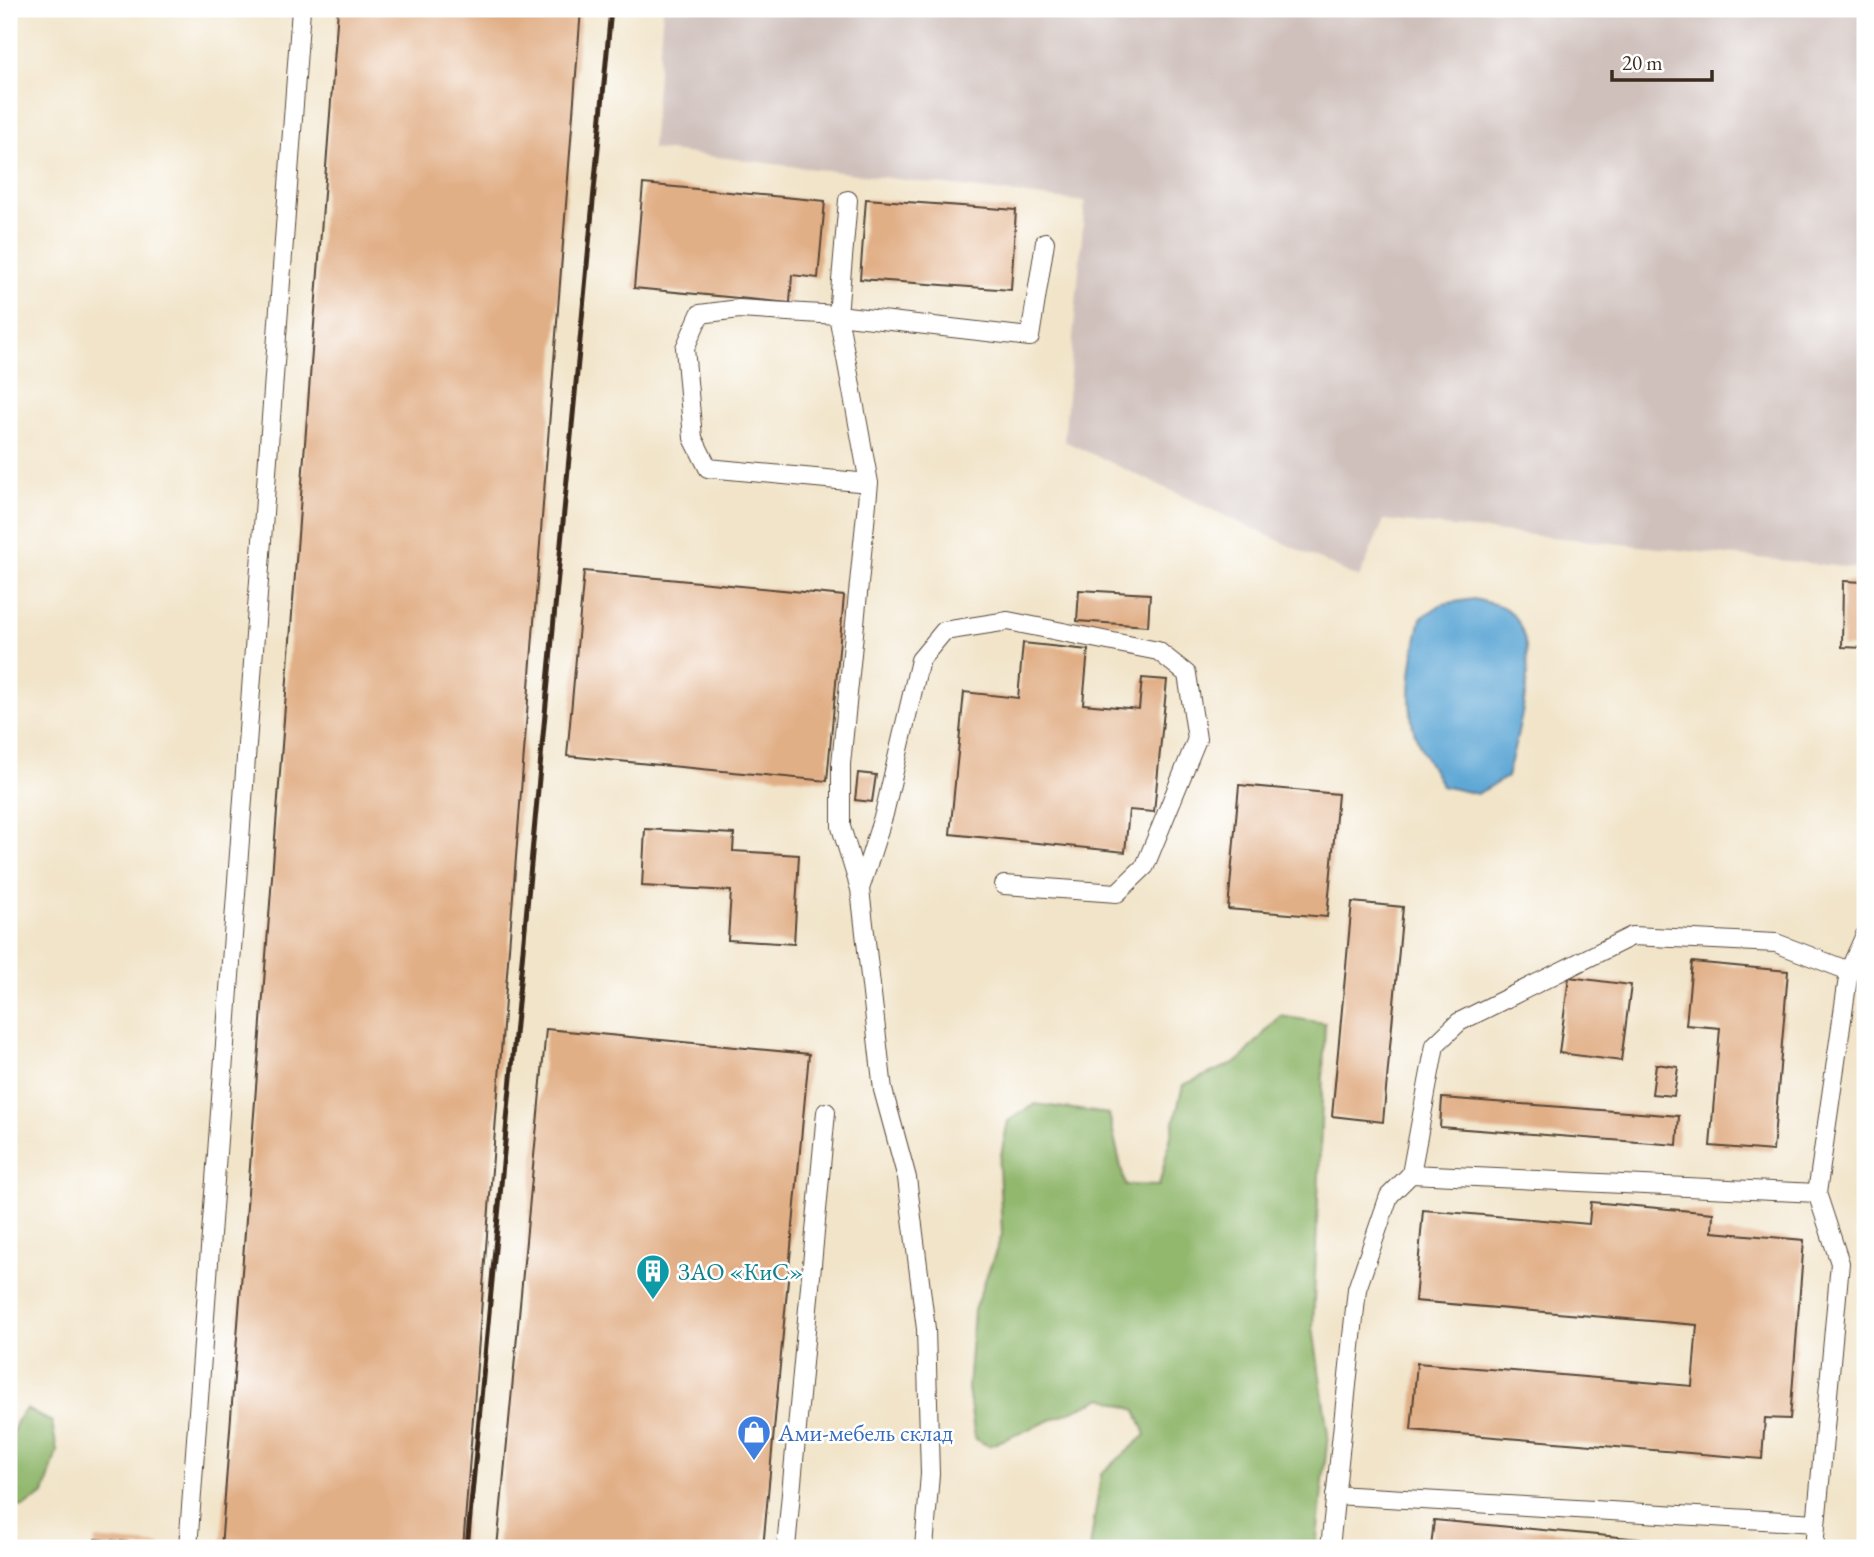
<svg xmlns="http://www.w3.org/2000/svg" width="1874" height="1557" viewBox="0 0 1874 1557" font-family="'EB Garamond',serif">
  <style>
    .industrial { fill: #cfc0bb }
    .forest { fill: #92b86e; stroke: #667146; stroke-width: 2 }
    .water { fill: #5ea7d5; stroke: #4c687a; stroke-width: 2 }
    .building { fill: #e1af86 }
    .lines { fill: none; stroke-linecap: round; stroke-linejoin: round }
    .lane-casing { stroke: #564638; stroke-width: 20 }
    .lane { stroke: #fff; stroke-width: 18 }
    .rail { stroke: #3b2a1e; stroke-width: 5 }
    .labels { text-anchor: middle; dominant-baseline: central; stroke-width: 5; stroke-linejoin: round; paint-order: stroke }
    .culture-label { font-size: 24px; fill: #0d838f; stroke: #fff; text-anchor: start }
    .shop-label { font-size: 24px; fill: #366cbe; stroke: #fff; text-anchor: start }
  </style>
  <rect width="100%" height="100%" fill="#fff"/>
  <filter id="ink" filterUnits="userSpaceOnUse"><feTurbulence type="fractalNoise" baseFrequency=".0143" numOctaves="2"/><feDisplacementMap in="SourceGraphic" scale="14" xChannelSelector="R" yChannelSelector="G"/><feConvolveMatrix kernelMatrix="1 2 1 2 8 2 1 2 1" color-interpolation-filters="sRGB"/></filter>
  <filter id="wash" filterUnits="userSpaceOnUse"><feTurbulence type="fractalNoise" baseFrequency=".00686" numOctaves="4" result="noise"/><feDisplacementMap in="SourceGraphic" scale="28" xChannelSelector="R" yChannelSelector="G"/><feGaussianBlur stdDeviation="1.57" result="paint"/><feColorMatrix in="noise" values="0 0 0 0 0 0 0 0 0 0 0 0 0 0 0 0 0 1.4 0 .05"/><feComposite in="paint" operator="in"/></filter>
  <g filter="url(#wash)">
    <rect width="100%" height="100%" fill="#f1e4c9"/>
    <path class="industrial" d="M663,9H1865V569L1384,520L1359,578L1064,441L1085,202L652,149Z"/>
    <path class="forest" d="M1280,1016L1325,1023L1313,1327L1328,1434L1316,1548H1090L1101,1474L1146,1435L1136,1410L1103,1398L989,1446L975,1439L968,1389L974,1310L1002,1235L999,1165L1008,1121L1035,1104L1109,1114L1125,1185L1159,1186L1183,1085L1239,1061Z
      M26,1409L52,1422L57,1451L44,1494L24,1506L9,1508C9,1476 2,1434 26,1409Z"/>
    <path class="water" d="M1474,599C1484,602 1498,603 1506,609C1548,639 1517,736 1507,777L1477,794L1442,786C1432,768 1418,747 1413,727C1406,691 1413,653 1421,618L1442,604Z"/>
    <g id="blocks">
      <path class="building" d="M338,9H581L463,1548H221Z
        M643,184L825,201L818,278L792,275L790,303L634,288Z
        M866,199L1016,210L1011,290L860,279Z
        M584,571L844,596L827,781L567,756Z
        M1843,581L1865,582V648L1842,647Z
        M1079,590L1150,594L1148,626L1077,621Z
        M1023,643L1088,650L1083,704L1139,709L1142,678L1167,680L1154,812L1129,810L1125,852L950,834L964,692L1018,698Z
        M858,773L876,775L872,802L855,800Z
        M1239,785L1338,794L1327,917L1228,909Z
        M645,829L734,834L733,851L799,855L794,944L728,940L731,891L642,886Z
        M1352,902L1403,907L1383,1122L1332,1116Z
        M1692,962L1788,971L1773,1151L1710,1146L1720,1028L1686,1025Z
        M1569,977L1631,985L1621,1061L1559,1053Z
        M546,1029L809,1054L763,1548H497Z
        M1656,1064L1678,1067L1674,1096L1652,1094Z
        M1442,1098L1679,1116L1677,1145L1440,1127Z
        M1591,1202L1713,1213L1712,1232L1804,1240L1790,1419L1765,1418L1762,1459L1411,1430L1417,1363L1692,1386L1697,1325L1415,1301L1423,1210L1589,1224Z
        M1863,1216H1865V1234L1862,1233Z
        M1434,1520L1716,1546V1548H1431Z
        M95,1539L161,1545L160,1548H94Z"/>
    </g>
  </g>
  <g filter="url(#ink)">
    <use href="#blocks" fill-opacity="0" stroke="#564638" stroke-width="2"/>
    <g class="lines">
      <g class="lane-casing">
        <path id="lane" d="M848,200L838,315L1030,337L1045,242
          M869,483L708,468L693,438L685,348L700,314L739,309L838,315L869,483L841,764V827L860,889L883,1090L907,1178L926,1329L930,1474L924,1548
          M860,889L884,814L920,660L944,631L1008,621L1158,651L1187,674L1197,739L1145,866L1117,893L1004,885
          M1411,1174L1435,1045L1459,1022L1632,936L1776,943L1849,971
          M1335,1495L1816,1523
          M188,1548L301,9
          M786,1548L826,1112
          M1330,1548L1357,1289L1389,1196L1411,1174L1817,1193
          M1814,1548L1840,1263L1817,1193L1849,971L1865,935"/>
      </g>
      <use href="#lane" class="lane"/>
      <path class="rail" d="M467,1548L611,9"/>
    </g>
  </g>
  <defs>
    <g id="building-pin" transform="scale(1.75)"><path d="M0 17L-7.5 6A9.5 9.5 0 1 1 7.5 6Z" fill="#0f9aa8" stroke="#fff"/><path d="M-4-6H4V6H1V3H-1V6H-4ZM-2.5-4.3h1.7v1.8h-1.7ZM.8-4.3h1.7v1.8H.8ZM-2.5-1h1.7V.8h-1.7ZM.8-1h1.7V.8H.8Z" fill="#fff"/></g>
    <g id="shop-pin" transform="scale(1.75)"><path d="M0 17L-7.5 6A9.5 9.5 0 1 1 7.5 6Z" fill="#3f7fe0" stroke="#fff"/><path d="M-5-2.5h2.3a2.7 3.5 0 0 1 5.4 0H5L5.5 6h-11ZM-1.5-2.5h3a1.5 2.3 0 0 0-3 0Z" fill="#fff"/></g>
  </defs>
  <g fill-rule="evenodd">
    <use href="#building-pin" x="653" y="1271"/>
    <use href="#shop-pin" x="754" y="1432"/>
  </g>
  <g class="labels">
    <g class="culture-label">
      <text x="678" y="1271">ЗАО «КиС»</text>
    </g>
    <g class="shop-label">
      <text x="778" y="1432">Ами-мебель склад</text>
    </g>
  </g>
  <rect width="1874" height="1557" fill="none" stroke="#fff" stroke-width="35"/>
  <path d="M1612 70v10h100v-10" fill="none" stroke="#3b2a1e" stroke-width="3.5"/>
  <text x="1622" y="70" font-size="21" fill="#3b2a1e" stroke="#ffffff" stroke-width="5" paint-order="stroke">20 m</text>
</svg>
